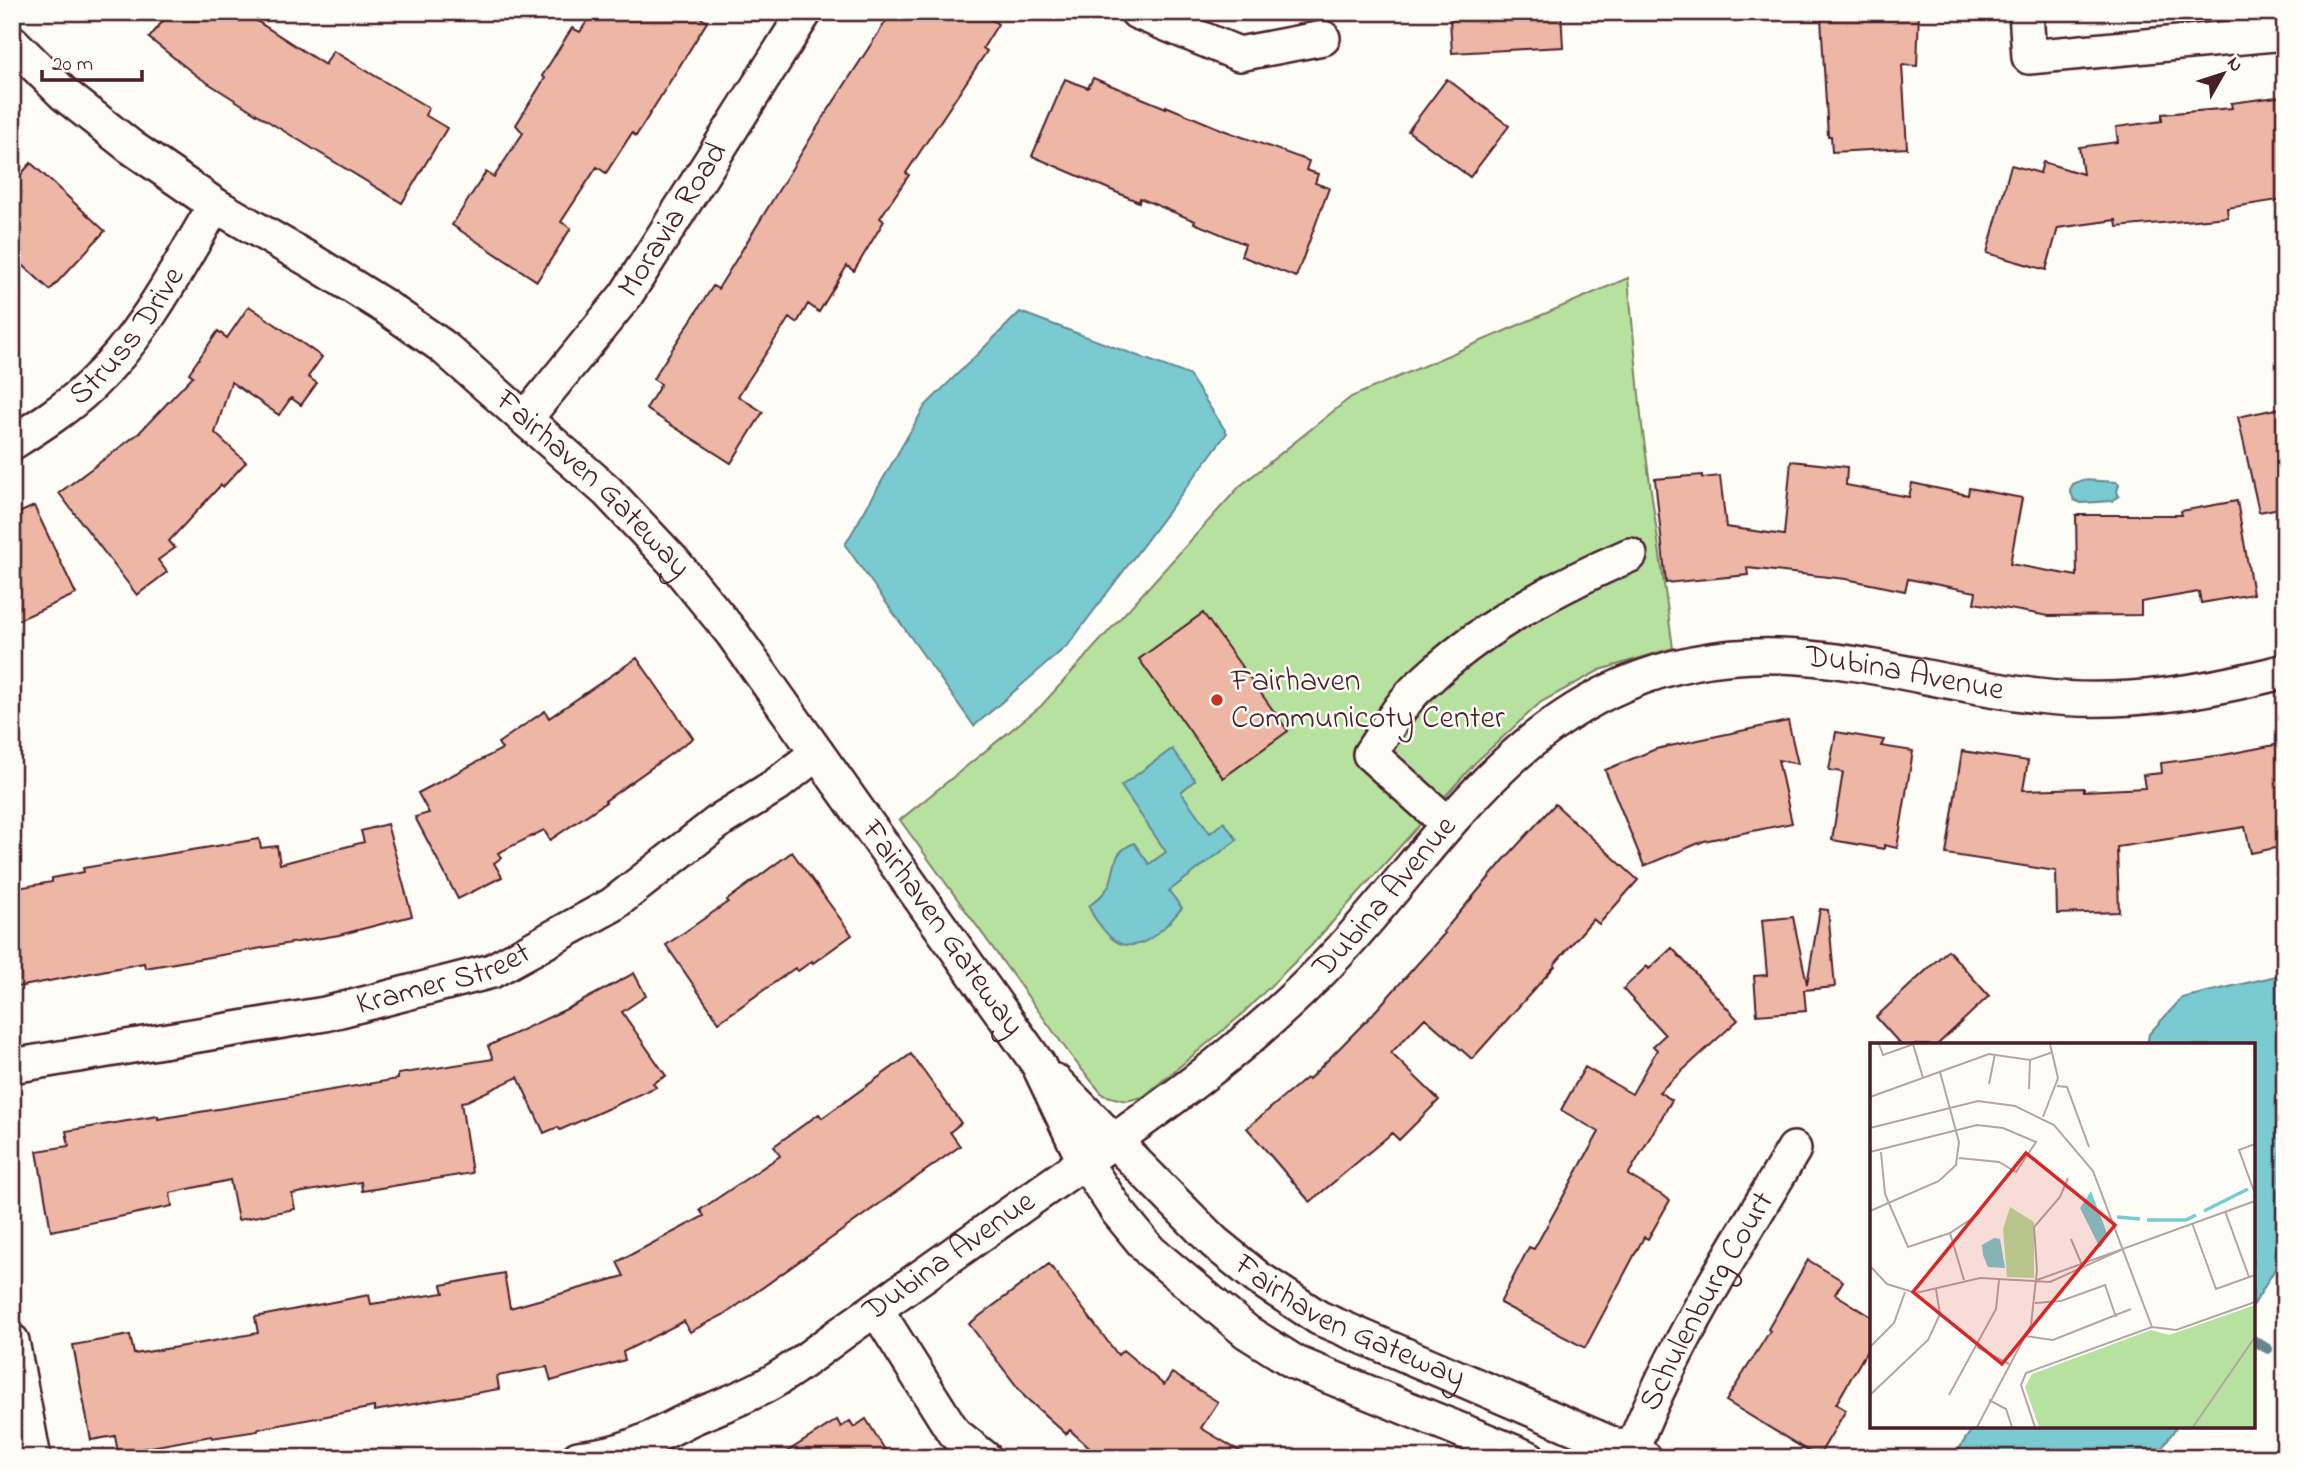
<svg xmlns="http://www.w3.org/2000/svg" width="2297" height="1470" viewBox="0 0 2297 1470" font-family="'Indie Flower',sans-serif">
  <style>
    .green { fill: #b6e19e; stroke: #808064; stroke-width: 2 }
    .water { fill: #79cad1; stroke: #66868f; stroke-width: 2 }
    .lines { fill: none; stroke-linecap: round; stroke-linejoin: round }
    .stream { stroke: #66868f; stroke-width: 10 }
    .building { fill: #eeb7a5; stroke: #4a1f2b; stroke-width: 2 }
    .minor-casing { stroke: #4a1f2b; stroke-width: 38 }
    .minor { stroke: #fdfcf7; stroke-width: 33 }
    .poi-dot { fill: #c8321e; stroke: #fdfcf7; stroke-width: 2.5 }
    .labels { text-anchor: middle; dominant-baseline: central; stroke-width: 5; stroke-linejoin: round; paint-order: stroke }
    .street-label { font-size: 32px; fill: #4a1f2b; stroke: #fdfcf7 }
    .poi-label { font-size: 32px; fill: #4a1f2b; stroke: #fdfcf7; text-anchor: start }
    .inset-river { fill: none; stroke: #79cad1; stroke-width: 3.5 }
    .inset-road { fill: none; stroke: #b5a4a5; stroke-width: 2 }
    .view { fill: #d62828; fill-opacity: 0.15; stroke: #d62828; stroke-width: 3.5 }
    .inset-edge { fill: none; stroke: #4a1f2b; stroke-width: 3.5 }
  </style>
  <rect width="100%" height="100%" fill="#fdfcf7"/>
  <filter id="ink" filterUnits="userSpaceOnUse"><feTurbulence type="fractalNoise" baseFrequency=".0143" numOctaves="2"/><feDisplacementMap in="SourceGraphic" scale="14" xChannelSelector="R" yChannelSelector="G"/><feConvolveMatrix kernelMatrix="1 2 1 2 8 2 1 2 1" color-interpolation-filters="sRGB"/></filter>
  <g filter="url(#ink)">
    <path class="green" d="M1628,278L1642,426L1673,648L1600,670L1541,702L1475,763L1310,947L1239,1017L1143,1097L1126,1101L1103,1095L1074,1060L900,820L1041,706L1240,486L1351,397Z"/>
    <path class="water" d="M1020,312L1189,375L1227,433L1068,645L974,726L845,545L925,406Z
      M2082,480L2117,482L2119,484L2117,492L2119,496L2112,501L2081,503L2074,500L2070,490L2073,484Z
      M1172,749L1195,780L1181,792L1210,833L1224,822L1237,840L1169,891L1182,908C1161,932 1131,966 1103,929C1097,921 1091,915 1089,906C1098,899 1108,891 1111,880C1117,860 1113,853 1134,843L1149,864L1166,852L1121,786Z
      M2285,974V1252L2253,1306V1045H2147L2149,1034L2182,998Z
      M1974,1426H2177L2155,1458H1953Z"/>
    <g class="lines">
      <path class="stream" d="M2253,1340L2268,1349"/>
    </g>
    <path class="building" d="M170,12H243L325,65L333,51L429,108L425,115L447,128L402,203L274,125L197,76L149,38Z
      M593,12H692L707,22L636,136L632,133L606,173L597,167L561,222L571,228L537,281L452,225L486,172L494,177L523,133L516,125L545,78L542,76L572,28L580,32Z
      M892,12H980L998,24L983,48L987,51L906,173L909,175L880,218L884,221L854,271L847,266L819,312L808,304L797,323L789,318L738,396L763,412L731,463L646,409L661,384L653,379L713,286L718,289L818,126Z
      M1457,12H1561L1563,47L1452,53L1450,20L1457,19Z
      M1827,12H1919L1917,66L1902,65L1907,148L1832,152L1831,136H1828L1821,18H1827Z
      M1093,78L1166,108V106L1223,130L1309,161L1306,170L1318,174L1315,183L1329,188L1296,277L1241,256L1245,244L1194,223L1195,221L1140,198L1139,202L1032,156L1065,79L1088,88Z
      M1447,79L1509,126L1470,177L1408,131Z
      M2285,96V199L2227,208L2228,217L2117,227L2116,220L2058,228L2046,270L1987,253L2011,165L2040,173L2043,162L2083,174L2079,147L2118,142L2116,127L2162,121V114L2232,108L2231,103Z
      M31,163L105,231L50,290L12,255V184Z
      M249,306L322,357L308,377L317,383L301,405L291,398L279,415L231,382L215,433L246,462L223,487L221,485L169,541L175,548L158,560L167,572L137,595L59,493L139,433L193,376L189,373L218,331L227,338Z
      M2285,407V507L2259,512L2238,417Z
      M1791,461L1847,467L1846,485L1909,497L1912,483L1968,495L1969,488L2022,498L2010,564L2077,576L2076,515H2182L2181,511L2237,501L2253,594L2201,603L2199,592L2141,602V615L2049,616L1974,603L1976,592L1908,579L1905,591L1846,579L1747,568L1748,575L1666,583L1655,479L1702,475V478L1720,476L1726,527L1784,535Z
      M34,506L76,594L12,623V516Z
      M1203,613L1288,731L1223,778L1139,659Z
      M637,658L693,738L605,801L606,802L550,840L544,830L498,853L501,858L494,863L502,877L458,899L415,817L429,813L418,793L502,749L498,743L545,711L549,718Z
      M1788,721L1798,764L1778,760L1792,823L1704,841L1644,866L1605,770L1656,749Z
      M1836,732L1884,740L1881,746L1913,751L1897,848L1884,845V849L1832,840L1843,772L1829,770Z
      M2285,743V846L2251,853L2245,827L2117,847L2119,912L2057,914L2056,871L1946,854L1962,751L2028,761L2023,790L2084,788V791L2145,788L2143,775L2162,773L2161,763L2223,755Z
      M1555,804L1638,880L1599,924L1593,919L1554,965L1555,966L1472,1059L1425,1018L1391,1053L1439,1100L1399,1140L1392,1133L1310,1202L1247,1128L1306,1078L1308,1080L1370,1017L1445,933L1443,932L1503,861Z
      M387,824L412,916L339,935L145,968L144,963L12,988V889L52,882V878L84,872L83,868L259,839L261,848L277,846L280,864L364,842L361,831Z
      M792,852L852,935L813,963L812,961L798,971L795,968L719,1022L666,945L728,902L727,900Z
      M1820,909L1828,910L1835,987L1804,990L1806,1011L1757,1015L1754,976L1767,975L1762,920L1793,917L1807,984Z
      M1672,948L1738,1020L1659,1092L1672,1100L1628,1175L1670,1200L1648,1239L1644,1237L1585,1348L1500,1303L1529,1247L1534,1249L1599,1132L1561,1110L1585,1067L1632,1094L1657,1050L1653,1046L1665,1035L1623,989L1647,966L1649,969Z
      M1948,950L1989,996L1937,1045H1901L1876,1017Z
      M634,973L646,996L622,1012L666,1076L653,1083L656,1087L560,1130L558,1127L544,1133L518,1077L467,1101L461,1102L472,1173L362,1191L361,1182L292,1194L295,1209L238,1220L230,1180L170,1193L172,1206L51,1231L37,1151L69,1146L66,1131L158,1116V1119L398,1079V1074L493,1059L488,1046L575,1005Z
      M911,1054L961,1123L950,1132L960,1146L727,1313L690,1332L684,1321L623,1352L625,1360L551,1381L547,1367L497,1376L499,1389L374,1411V1407L258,1429V1431L212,1438L211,1436L118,1453L115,1436L91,1440L73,1345L130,1335L134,1354L202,1343L258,1333L255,1317L369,1295L371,1304L444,1293L442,1285L504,1273L510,1308L624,1276L617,1262L704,1216L700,1210L780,1156L774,1146L819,1114L822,1118Z
      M1808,1260L1843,1281L1835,1294L1872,1317V1342L1836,1404L1846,1410L1818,1457L1726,1401L1770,1331L1768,1329Z
      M1049,1264L1118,1355L1123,1350L1164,1385L1172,1373L1218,1402L1201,1428L1251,1458H1100L1070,1430L1066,1434L1025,1397L969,1324Z
      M866,1419L890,1458H777L837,1420L841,1427L850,1421L854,1427Z"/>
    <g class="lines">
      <g class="minor-casing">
        <g id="minor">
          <path d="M1137,12L1239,54L1323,38"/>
          <path d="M2026,12L2029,57L2285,33"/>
          <path id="s1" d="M12,42L64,94L131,147L215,205L315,263L384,306L442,346L607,491L673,561L732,633L1038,1064L1084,1161L1118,1212L1150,1251L1247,1332L1296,1363L1529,1458"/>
          <path id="s2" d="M526,418L626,295L805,12"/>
          <path id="s3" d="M12,443C39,426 67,408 90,386C144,335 178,268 215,205"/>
          <path d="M1448,824L1370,754C1383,735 1395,713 1410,696C1416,688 1426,681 1433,674C1490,622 1560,585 1630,555"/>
          <path id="s4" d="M12,1066L325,1014L492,971L612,905L722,819L775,786L817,753"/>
          <path id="s5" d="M1055,1081L1214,1242L1258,1278L1319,1318L1645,1458"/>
          <path d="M876,1309L954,1433L985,1458"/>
          <path d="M12,1341L34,1458"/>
          <path id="s6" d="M578,1458C591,1456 605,1455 617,1451C642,1445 667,1430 690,1419C717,1407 747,1397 772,1382C798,1367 822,1347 846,1330C903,1290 960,1249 1017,1209C1123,1134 1232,1063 1323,969C1421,869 1490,741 1625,684C1771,622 1893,679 2038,696C2121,706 2205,692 2285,671"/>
          <path id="s7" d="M1629,1458C1670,1349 1735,1249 1794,1149"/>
        </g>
      </g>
      <use href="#minor" class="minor"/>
    </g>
  </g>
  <circle class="poi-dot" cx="1217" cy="700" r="7"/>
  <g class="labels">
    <g class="street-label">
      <text stroke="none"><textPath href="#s2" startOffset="247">Moravia Road</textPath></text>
      <text stroke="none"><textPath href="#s3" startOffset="159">Struss Drive</textPath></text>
      <text stroke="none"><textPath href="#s1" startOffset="733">Fairhaven Gateway</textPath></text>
      <text stroke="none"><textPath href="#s6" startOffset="1603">Dubina Avenue</textPath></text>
      <text stroke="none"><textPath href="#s6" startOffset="994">Dubina Avenue</textPath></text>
      <text stroke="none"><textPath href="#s1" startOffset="1300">Fairhaven Gateway</textPath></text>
      <text stroke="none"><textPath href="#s4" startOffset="441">Kramer Street</textPath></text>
      <text stroke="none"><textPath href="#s6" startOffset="427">Dubina Avenue</textPath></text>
      <text stroke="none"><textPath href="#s7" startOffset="175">Schulenburg Court</textPath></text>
      <text stroke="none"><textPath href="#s5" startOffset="385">Fairhaven Gateway</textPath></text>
    </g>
    <g class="poi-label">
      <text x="1231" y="682">Fairhaven<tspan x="1231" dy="37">Communicoty Center</tspan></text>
    </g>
  </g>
  <g transform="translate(1870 1043)">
    <rect width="385" height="385" fill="#fdfcf7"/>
    <path d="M140,164L164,179V235L137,234L133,186ZM385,262V384H169L155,344L162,331L281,287L299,292Z" fill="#b6e19e"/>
    <path d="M221,148L238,193L230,205L210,165ZM124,195L130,196L135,225L118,224L113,212L112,202Z" fill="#79cad1"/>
    <path class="inset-river" d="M334,168L378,146M247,174L270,176M277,177H316L326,172"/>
    <path class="inset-road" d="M9,1L13,12L44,1M43,1L53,35M119,41L125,11M187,43L197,44L219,104M159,46L160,18M0,54L119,11L160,17L183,9M173,74L188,35L180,1M0,85L108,58L145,63L184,82L223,128L282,284M385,101L369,107L385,151M0,109L107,82L133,85L166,99L146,129L129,119L89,115M11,109L15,151L38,204L80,190L110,170M0,168L69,138L86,122L89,99L70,29M355,168L379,234M322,180L346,246L385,232M80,190L94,237M201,196L212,222M0,223L17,241L46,250L110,235L180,239L253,206M167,237L385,158M165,260L191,258L235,242L246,274M282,284L306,287L385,259M155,293L183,297L261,266M0,304L24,280L35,249M107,304L139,321M0,352L58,297L70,271L66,246M79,352L126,266L129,237M119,357L136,366L142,384M107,384L161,282L167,227L164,184L190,154L198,135M165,384L151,342L156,330L282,284M323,384L385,294"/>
    <path class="view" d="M156,110L245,182L132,321L43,249Z"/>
    <rect width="385" height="385" class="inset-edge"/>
  </g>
  <rect width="2297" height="1470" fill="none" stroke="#fdfcf7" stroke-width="42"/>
  <rect x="21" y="21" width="2255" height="1428" fill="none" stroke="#4a1f2b" stroke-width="2.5" filter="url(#ink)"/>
  <g transform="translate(2223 74) rotate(51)" stroke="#fdfcf7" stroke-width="5" paint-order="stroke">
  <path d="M0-5L12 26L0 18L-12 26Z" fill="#4a1f2b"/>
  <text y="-10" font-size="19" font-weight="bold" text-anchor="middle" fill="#4a1f2b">N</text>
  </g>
  <path d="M42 70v10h100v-10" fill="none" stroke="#4a1f2b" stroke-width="3.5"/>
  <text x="52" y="70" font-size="21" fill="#4a1f2b" stroke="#fdfcf7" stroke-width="5" paint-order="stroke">20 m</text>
</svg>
